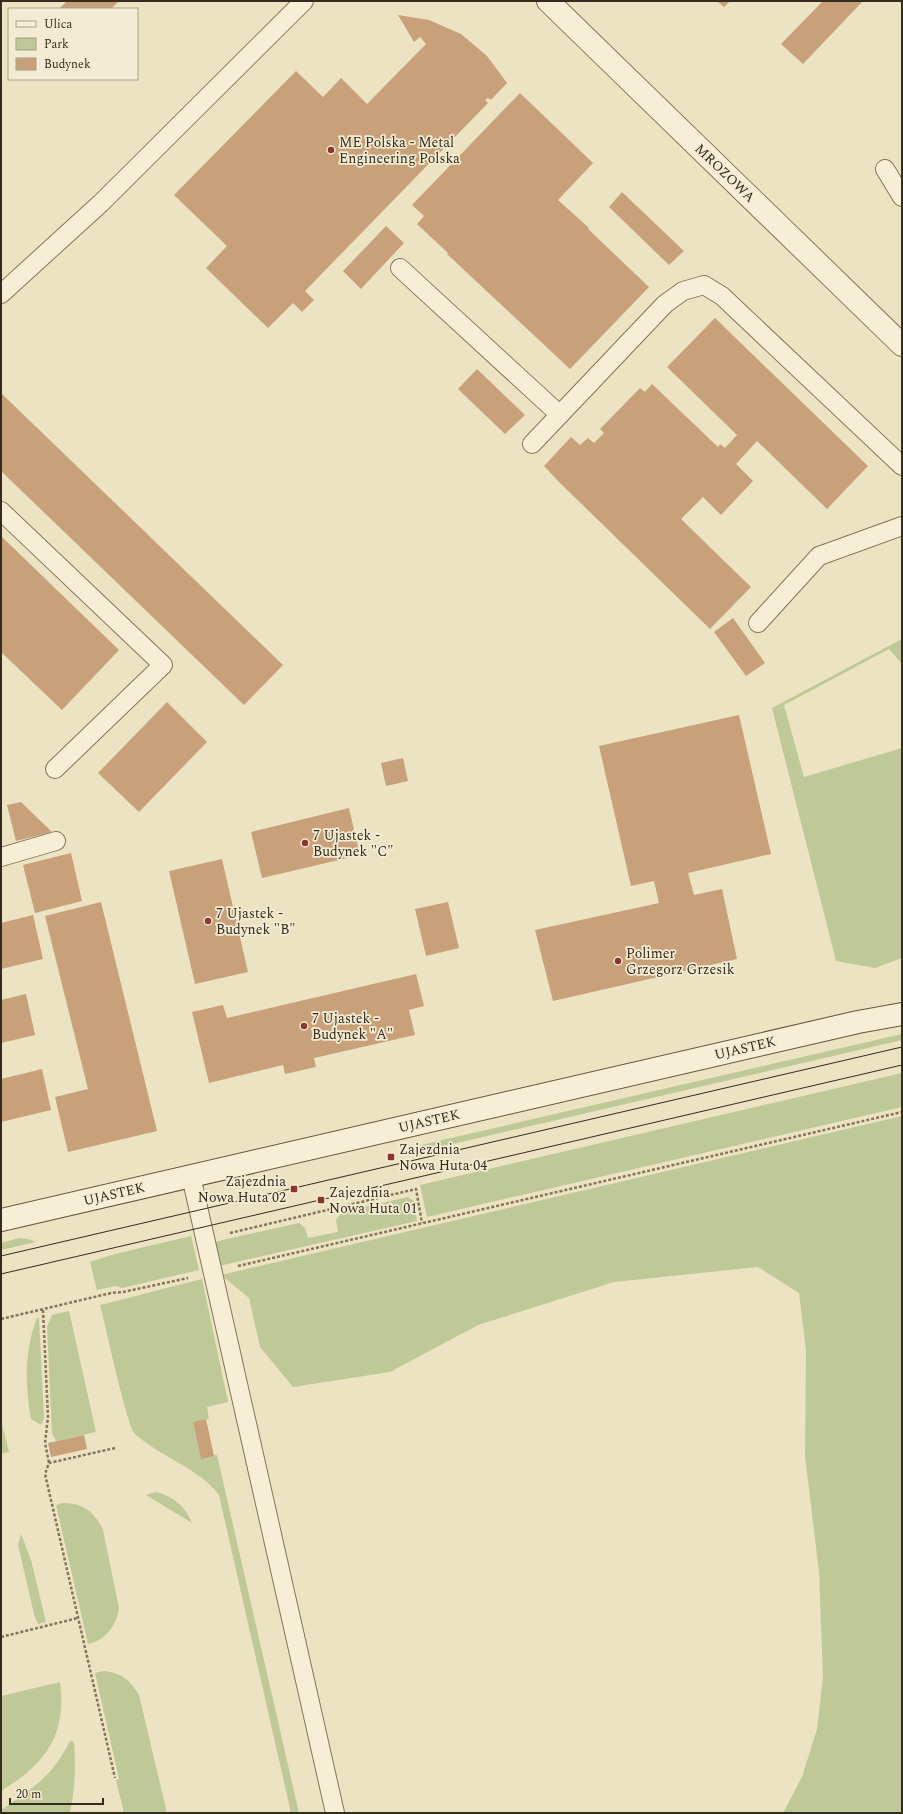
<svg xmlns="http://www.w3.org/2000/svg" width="903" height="1814" viewBox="0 0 903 1814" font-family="Spectral,serif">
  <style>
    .green { fill: #bfc997 }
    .building { fill: #c8a17a }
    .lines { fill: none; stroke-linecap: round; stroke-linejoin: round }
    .lane-casing { stroke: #85745a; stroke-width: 20 }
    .street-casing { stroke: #85745a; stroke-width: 24 }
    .secondary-casing { stroke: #66553e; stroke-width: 24 }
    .path { stroke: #85745a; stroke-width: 2.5; stroke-dasharray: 3 2; stroke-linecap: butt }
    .lane { stroke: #f7efd5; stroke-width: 18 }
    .street { stroke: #f7efd5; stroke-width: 22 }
    .secondary { stroke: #f7efd5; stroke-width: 22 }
    .tram { stroke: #352b1e; stroke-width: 1 }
    .poi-dot { fill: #90352e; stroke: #f3ecd2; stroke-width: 1.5 }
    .labels { text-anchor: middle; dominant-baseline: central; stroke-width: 3.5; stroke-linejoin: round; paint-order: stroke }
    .poi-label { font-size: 14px; fill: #352b1e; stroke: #f3ecd2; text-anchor: start }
    .street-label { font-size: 14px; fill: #352b1e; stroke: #f3ecd2 }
  </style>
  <rect width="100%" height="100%" fill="#ece3c2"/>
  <path class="green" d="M902,639V664L889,649L784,705L804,777L902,748V958L875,968L836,961L772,708Z
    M902,1034V1040L414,1153L412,1147Z
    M902,1073V1107L427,1217L420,1185Z
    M902,1116V1813H783L802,1777L817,1729L823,1677L819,1572L805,1456L806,1350L799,1293L758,1267L614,1282L478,1325L390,1372L293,1387L260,1347L249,1298L221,1275Z
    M408,1197L414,1201L417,1221L219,1266L214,1242L299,1223L305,1228L308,1238L338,1232L336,1220L342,1212Z
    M191,1236L199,1270L122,1288L116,1286L97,1290L90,1262L115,1254Z
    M19,1238L28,1239L36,1242L1,1250V1243Z
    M202,1279L228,1402L207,1407L209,1419L193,1422L201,1458L217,1455L299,1813H291L219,1495C200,1469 159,1456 135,1434C127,1427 105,1323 100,1305Z
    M69,1311L96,1432L56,1441L52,1433L47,1327L52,1315Z
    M37,1318H39L44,1418L41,1425L31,1419C25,1385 24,1351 37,1318Z
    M1,1420L9,1452L1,1454Z
    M156,1492C173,1496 186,1507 192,1523L146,1495Z
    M62,1503C82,1502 95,1512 103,1530L119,1608C116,1626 106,1640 88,1644L56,1505Z
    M21,1534L31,1560L46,1622L38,1624L34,1614L18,1545Z
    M104,1671C122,1673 130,1680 139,1695L167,1813H124L116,1780L119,1779L95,1673Z
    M60,1682C67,1736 45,1764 1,1791V1696Z
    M70,1741L74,1742C76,1767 75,1789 70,1813H1V1810C33,1788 52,1777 70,1741Z"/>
  <path class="building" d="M67,1H119L111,9H59Z
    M717,1H730L724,7Z
    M823,1H863L803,64L781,44Z
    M398,15L429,20L461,34L487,56L507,83L491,100L488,98L485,100L488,103L305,291L314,300L302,312L293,303L268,328L206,268L227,246L174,195L296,71L323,97L341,78L367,104L426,44L420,37L414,42Z
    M520,93L593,163L558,200L589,228L588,229L649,287L570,369L447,254L448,253L417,224L424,216L412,205Z
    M622,192L684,251L669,265L609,207Z
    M386,226L404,243L361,289L343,271Z
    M715,318L868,466L827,509L757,441L736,464L753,481L721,515L703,497L681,519L751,587L710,629L558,481L544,466L571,437L580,445L588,438L594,443L604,433L600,429L640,388L645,392L652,384L718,447L720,444L725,448L737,435L667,367Z
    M477,369L525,415L505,434L458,389Z
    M1,393L283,665L244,705L1,471Z
    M1,536L119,650L62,710L1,652Z
    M733,618L765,663L746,676L714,632Z
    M167,702L207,742L139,812L98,773Z
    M739,715L771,854L688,873L694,895L722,889L737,959L553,1001L535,930L659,903L654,881L631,886L599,746Z
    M403,758L408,781L386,786L381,763Z
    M21,802L52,832L16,841L7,805Z
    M349,808L360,855L262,878L251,832Z
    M71,853L82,901L35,913L23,865Z
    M222,859L248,972L195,984L169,871Z
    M101,902L157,1131L68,1152L55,1097L88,1089L45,916Z
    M448,902L459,948L426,956L415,909Z
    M33,915L43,959L1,969V923Z
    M416,974L424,1006L409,1010L415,1035L314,1058L316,1067L285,1074L283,1065L209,1083L192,1012L223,1005L227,1018Z
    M26,994L35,1035L1,1043V1000Z
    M42,1069L51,1110L1,1122V1079Z
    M206,1419L214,1456L201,1459L193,1422Z
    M84,1435L87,1449L51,1457L48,1443Z"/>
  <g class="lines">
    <g class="lane-casing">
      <path id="lane" d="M885,169L902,197
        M400,268L560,415
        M1,294L101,203L304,1
        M532,444L665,304L683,291L704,285L722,296L902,466
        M1,511L163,665L55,769
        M758,623L819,556L902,526
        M1,857L56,841
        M191,1176L335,1813"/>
    </g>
    <g class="street-casing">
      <path id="street" d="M548,1L902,345"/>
    </g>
    <g class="secondary-casing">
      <path id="secondary" d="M1,1220L858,1022L902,1014"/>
    </g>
    <path class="path" d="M230,1233L416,1189L422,1223
      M238,1266L902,1112
      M43,1310L48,1417L45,1443L49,1463
      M1,1319L111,1293L123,1292L188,1278
      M115,1448L49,1463L45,1474L115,1778
      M1,1637L78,1618"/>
    <use href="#lane" class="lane"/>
    <use href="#street" class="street"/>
    <use href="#secondary" class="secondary"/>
    <path class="tram" d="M1,1256L902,1047
      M1,1274L902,1065"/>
  </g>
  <g class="poi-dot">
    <circle cx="331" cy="150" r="4"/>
    <circle cx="305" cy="843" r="4"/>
    <circle cx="208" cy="921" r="4"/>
    <circle cx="618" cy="961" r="4"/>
    <circle cx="304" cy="1026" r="4"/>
    <rect x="387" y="1153" width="8" height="8" rx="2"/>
    <rect x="290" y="1185" width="8" height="8" rx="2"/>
    <rect x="317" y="1196" width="8" height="8" rx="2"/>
  </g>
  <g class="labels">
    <g class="poi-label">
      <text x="339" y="142">ME Polska - Metal<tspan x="339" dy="16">Engineering Polska</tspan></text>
      <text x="313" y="835">7 Ujastek -<tspan x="313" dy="16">Budynek "C"</tspan></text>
      <text x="216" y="913">7 Ujastek -<tspan x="216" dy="16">Budynek "B"</tspan></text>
      <text x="626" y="953">Polimer<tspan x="626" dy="16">Grzegorz Grzesik</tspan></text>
      <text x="312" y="1018">7 Ujastek -<tspan x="312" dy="16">Budynek "A"</tspan></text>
      <text x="399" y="1149">Zajezdnia<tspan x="399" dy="16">Nowa Huta 04</tspan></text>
      <text x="286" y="1181" text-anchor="end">Zajezdnia<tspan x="286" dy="16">Nowa Huta 02</tspan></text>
      <text x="329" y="1192">Zajezdnia<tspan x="329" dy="16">Nowa Huta 01</tspan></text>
    </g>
    <g class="street-label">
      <text transform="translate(725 173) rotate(44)">MROZOWA</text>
      <text transform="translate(745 1048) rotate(-13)">UJASTEK</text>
      <text transform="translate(429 1121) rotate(-13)">UJASTEK</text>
      <text transform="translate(114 1194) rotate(-13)">UJASTEK</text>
    </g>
  </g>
  <rect width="903" height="1814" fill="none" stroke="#352b1e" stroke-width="4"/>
  <rect x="8" y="8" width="130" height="72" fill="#f3ecd2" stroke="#a79f8a"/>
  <rect x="16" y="21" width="20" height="6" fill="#f7efd5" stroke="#a79f8a"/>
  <text x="44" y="28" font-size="12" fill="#352b1e">Ulica</text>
  <rect x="16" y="38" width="20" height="12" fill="#bfc997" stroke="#a79f8a"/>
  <text x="44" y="48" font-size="12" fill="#352b1e">Park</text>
  <rect x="16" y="58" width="20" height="12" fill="#c8a17a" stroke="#a79f8a"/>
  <text x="44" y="68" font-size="12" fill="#352b1e">Budynek</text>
  <path d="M10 1798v6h93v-6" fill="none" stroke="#352b1e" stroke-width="2"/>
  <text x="16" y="1798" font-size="12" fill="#352b1e" stroke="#f3ecd2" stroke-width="3" paint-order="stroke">20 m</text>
</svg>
